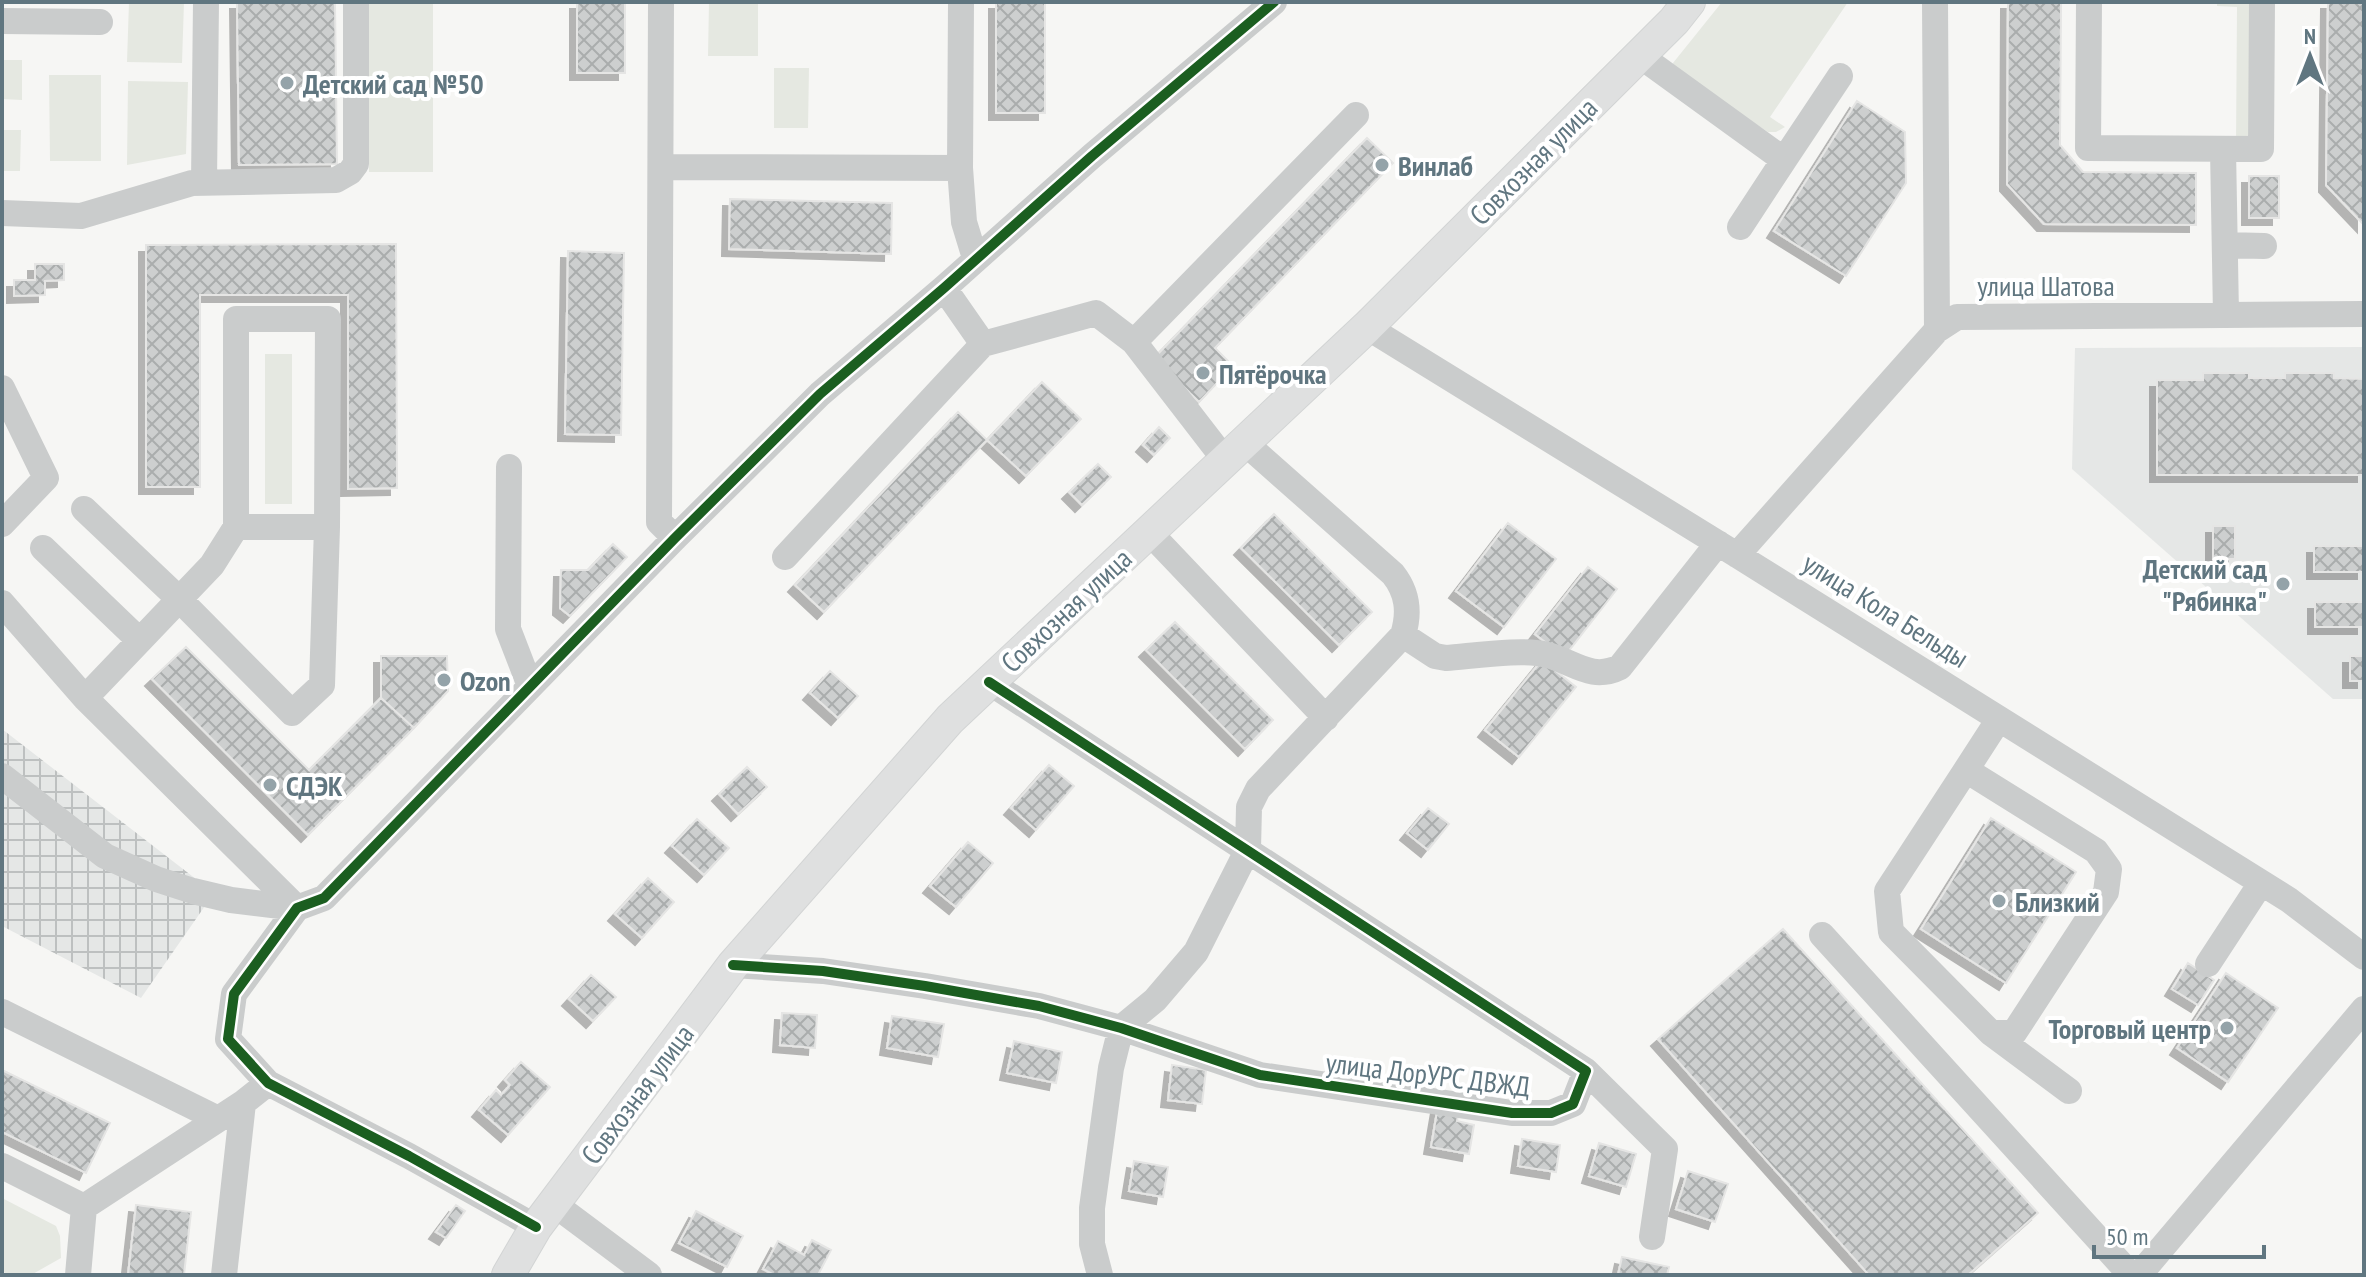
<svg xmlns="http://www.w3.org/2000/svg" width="2366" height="1277" viewBox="0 0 2366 1277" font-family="'PT Sans Narrow',sans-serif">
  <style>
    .built { fill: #e5e7e6 }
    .industrial { fill: url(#industrial-grid) }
    .green { fill: #e5e8e1 }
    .building { fill: url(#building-cross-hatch); stroke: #e5e5e4; stroke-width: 2; filter: url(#shadow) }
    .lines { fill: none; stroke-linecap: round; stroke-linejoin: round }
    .major-casing { stroke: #d2d4d4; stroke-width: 34 }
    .minor { stroke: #cacccc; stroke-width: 26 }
    .major { stroke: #dfe0e0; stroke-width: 32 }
    .cycleway-casing { stroke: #fff; stroke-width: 15 }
    .cycleway { stroke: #1b5e20; stroke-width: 10 }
    .poi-dot { fill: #94a3a9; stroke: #fff; stroke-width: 3 }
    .labels { text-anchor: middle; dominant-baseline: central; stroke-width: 8; stroke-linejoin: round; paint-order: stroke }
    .poi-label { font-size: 28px; font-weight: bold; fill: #607680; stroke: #fff; text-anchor: start }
    .street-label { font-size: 28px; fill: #607680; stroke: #fff }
  </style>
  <defs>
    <pattern id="industrial-grid" width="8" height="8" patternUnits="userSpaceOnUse" patternTransform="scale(2)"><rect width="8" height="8" fill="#e5e7e6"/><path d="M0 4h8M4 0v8" fill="none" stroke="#bdc0c0"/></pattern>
    <pattern id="building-cross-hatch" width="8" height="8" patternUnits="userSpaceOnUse" patternTransform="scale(2)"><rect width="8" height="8" fill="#cdcfcf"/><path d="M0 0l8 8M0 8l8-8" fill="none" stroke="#aaadad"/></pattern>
    <filter id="shadow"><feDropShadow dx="-7" dy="7" stdDeviation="0" flood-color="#0004"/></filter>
  </defs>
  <rect width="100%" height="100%" fill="#f6f6f4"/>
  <path class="built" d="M2364,347V699H2333L2072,469L2075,348Z"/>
  <path class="industrial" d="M2,729L214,893L141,998L2,926Z"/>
  <path class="green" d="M129,2H184L182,63L127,62Z
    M369,2H433V172H369Z
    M709,2H758V56H708Z
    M1722,2H1848L1770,117L1785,127L1776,132H1768L1675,72L1673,63Z
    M2217,2H2251L2250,134L2236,146L2237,7L2217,6Z
    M2,60H22V100L2,99Z
    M774,68H809L808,128H774Z
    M49,75H101V161H50Z
    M128,81L188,82L186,154L127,165Z
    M2,130H21L20,171H2Z
    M265,354H292V504H265Z
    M2,1198L56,1226L60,1236L61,1258L31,1275H6L2,1269Z"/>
  <path class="building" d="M237,2H335L337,164L239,165Z
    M577,2H625V73H577Z
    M996,2H1045V113H996Z
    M2008,2H2061L2060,145L2083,172L2196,173V225L2044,224L2007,184Z
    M2328,2H2364V225L2326,185Z
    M1857,101L1905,132L1906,183L1846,276L1774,231Z
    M1367,138L1393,163L1215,348L1233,366L1199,402L1154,358Z
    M2249,176H2279V218H2249Z
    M730,199L892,203L891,254L729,249Z
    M396,244L397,488L348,489V295H200V487H146V245Z
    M568,251L624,253L621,435L565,434Z
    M35,264H64V280L45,281V295L14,296V280H35Z
    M2203,373H2249V378H2285V373H2334V378L2364,379V475H2157V380H2203Z
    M1042,382L1081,419L1026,476L987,440Z
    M958,412L987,440L824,612L795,585Z
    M1159,427L1170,438L1154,455L1143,445Z
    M1098,464L1111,477L1082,505L1069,492Z
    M1274,514L1372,612L1339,645L1241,548Z
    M1508,523L1556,559L1504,627L1456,591Z
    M2213,526H2235V559H2213Z
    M613,544L627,557L570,616L560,608L561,570H588Z
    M2314,546H2364V572H2314Z
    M1588,567L1617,589L1564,657L1535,634Z
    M2315,602H2364V627H2315Z
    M1175,622L1273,720L1245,749L1146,650Z
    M186,647L309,770L381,698L414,728L308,835L152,679Z
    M381,656H447L448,691L414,728L381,698Z
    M2350,656H2364V681H2350Z
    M1542,660L1576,687L1519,757L1485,730Z
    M830,671L858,696L838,718L810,693Z
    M1049,765L1074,786L1036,830L1011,808Z
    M747,767L767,787L738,814L719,794Z
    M1428,808L1449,824L1428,850L1407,833Z
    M1991,818L2076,872L2006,983L1921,929Z
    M697,819L729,848L704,875L672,846Z
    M968,842L993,863L956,907L930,886Z
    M648,878L674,902L642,938L615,914Z
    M1783,929L2038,1213L1968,1275H1869L1658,1039Z
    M2188,963L2214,980L2198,1005L2172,989Z
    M2226,973L2278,1008L2228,1082L2177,1048Z
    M591,975L616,997L593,1021L569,999Z
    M782,1013L817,1015L815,1048L780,1045Z
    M892,1016L944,1024L938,1057L887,1048Z
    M1014,1041L1062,1052L1056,1083L1007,1073Z
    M521,1062L550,1087L508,1135L479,1110L496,1090L501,1095L510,1085L505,1080Z
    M1172,1065L1206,1070L1202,1104L1168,1100Z
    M2,1070L110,1123L86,1173L2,1132Z
    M1438,1106L1459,1109L1457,1121L1474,1125L1469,1154L1431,1147Z
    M1522,1139L1560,1145L1556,1172L1518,1166Z
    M1599,1143L1636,1154L1626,1187L1589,1176Z
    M1134,1161L1168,1167L1163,1197L1129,1191Z
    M1688,1171L1728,1184L1715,1222L1676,1209Z
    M136,1205L191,1212L184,1275H128Z
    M456,1205L465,1211L446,1238L436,1232Z
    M696,1211L743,1236L727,1267L679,1243Z
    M812,1240L831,1250L818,1275H774L763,1269L778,1241L804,1255Z
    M1622,1257L1669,1267L1667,1275H1618Z"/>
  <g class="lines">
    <g class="major-casing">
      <path id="major" d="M508,1275L536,1227L733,965L950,719L1367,327L1674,21L1689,2"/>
    </g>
    <path class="minor" d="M661,2L659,522L675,538
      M961,2L960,168L964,222L975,258
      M1935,2L1937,330
      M2089,2L2088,148L2261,149L2262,2
      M2,21L100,22
      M1639,55L1784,160L1840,76
      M2223,149L2226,315
      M661,167L960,168
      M204,182L206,2
      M2,213L81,216L192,183L336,180L350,172L356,164V2
      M1740,227L1784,160
      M2225,245L2264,246
      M944,288L983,344
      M1367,327L1737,555L2289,900L2364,957
      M1134,342L1356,115
      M2,388L46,478L2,524
      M509,467L508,629L530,686
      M84,509L178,598L292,713L322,685L327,527L328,319H236V527L212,565L85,698
      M236,527H327
      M1149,532L1326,718
      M43,548L139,640
      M1737,555L1937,330L1957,317L2364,314
      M785,557L983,344L1096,313L1134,342L1225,460
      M2,603L85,698L297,908
      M1403,635L1435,656L1446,658C1473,656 1523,648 1548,655C1575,663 1592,681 1620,667L1718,543
      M1966,770L2096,851L2109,869L2106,892L2014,1033H1991L1891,932L1887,891Z
      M1966,770L1999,719
      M2,776L105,856L156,879L193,891L231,900L297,908L324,898L675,538L820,394L944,288L1092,156L1274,2
      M297,908L234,994L228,1039L268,1083L409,1156L536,1227
      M1822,935L2131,1275
      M2208,964L2261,883
      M733,965L823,971L925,986L1039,1006L1121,1028L1260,1075L1512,1113H1551L1573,1104L1586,1071L989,682
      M2,1012L218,1119
      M1991,1033L2069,1091
      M1586,1071L1665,1149L1652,1237
      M2,1166L84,1207L243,1103L268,1083
      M554,1204L649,1275
      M78,1275L84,1207
      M224,1275L243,1103
      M1100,1275L1092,1244V1208L1111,1068L1121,1028L1155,1000L1196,952L1248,849L1249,807L1258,789L1403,635C1410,612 1408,593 1393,574L1244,442
      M2139,1275L2364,1009"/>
    <use href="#major" class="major"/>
    <g class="cycleway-casing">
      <path id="cycleway" d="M733,965L823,971L925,986L1039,1006L1121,1028L1260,1075L1512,1113H1551L1573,1104L1586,1071L989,682
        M536,1227L409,1156L268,1083L228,1039L234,994L297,908L324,898L675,538L820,394L944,288L1092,156L1274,2"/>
    </g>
    <use href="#cycleway" class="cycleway"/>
  </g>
  <g class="poi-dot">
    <circle cx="287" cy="83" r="8"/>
    <circle cx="1382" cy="165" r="8"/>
    <circle cx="1203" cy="373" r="8"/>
    <circle cx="2283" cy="584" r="8"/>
    <circle cx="444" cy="680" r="8"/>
    <circle cx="270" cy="785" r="8"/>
    <circle cx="1999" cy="901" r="8"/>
    <circle cx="2227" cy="1028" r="8"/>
  </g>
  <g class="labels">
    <g class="poi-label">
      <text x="303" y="83">Детский сад №50</text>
      <text x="1398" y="165">Винлаб</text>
      <text x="1219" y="373">Пятёрочка</text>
      <text x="2267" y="568" text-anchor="end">Детский сад<tspan x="2267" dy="32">"Рябинка"</tspan></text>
      <text x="460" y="680">Ozon</text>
      <text x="286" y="785">СДЭК</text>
      <text x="2015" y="901">Близкий</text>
      <text x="2211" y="1028" text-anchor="end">Торговый центр</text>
    </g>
    <g class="street-label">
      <text transform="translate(1533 161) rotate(-45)">Совхозная улица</text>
      <text x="2046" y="285">улица Шатова</text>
      <text transform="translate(1066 610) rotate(-43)">Совхозная улица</text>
      <text transform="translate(1886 610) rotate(32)">улица Кола Бельды</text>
      <text transform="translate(1428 1074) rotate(7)">улица ДорУРС ДВЖД</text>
      <text transform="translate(637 1094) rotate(-53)">Совхозная улица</text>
    </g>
  </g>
  <rect width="2366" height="1277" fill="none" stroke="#607680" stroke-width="8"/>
  <g transform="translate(2310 56)" stroke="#ffffff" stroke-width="6" paint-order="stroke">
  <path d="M0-6L14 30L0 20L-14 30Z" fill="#607680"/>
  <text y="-12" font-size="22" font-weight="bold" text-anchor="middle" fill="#607680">N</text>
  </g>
  <path d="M2094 1245v12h170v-12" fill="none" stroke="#607680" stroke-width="4"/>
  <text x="2106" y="1245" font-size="24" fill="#607680" stroke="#ffffff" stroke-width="6" paint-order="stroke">50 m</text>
</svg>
